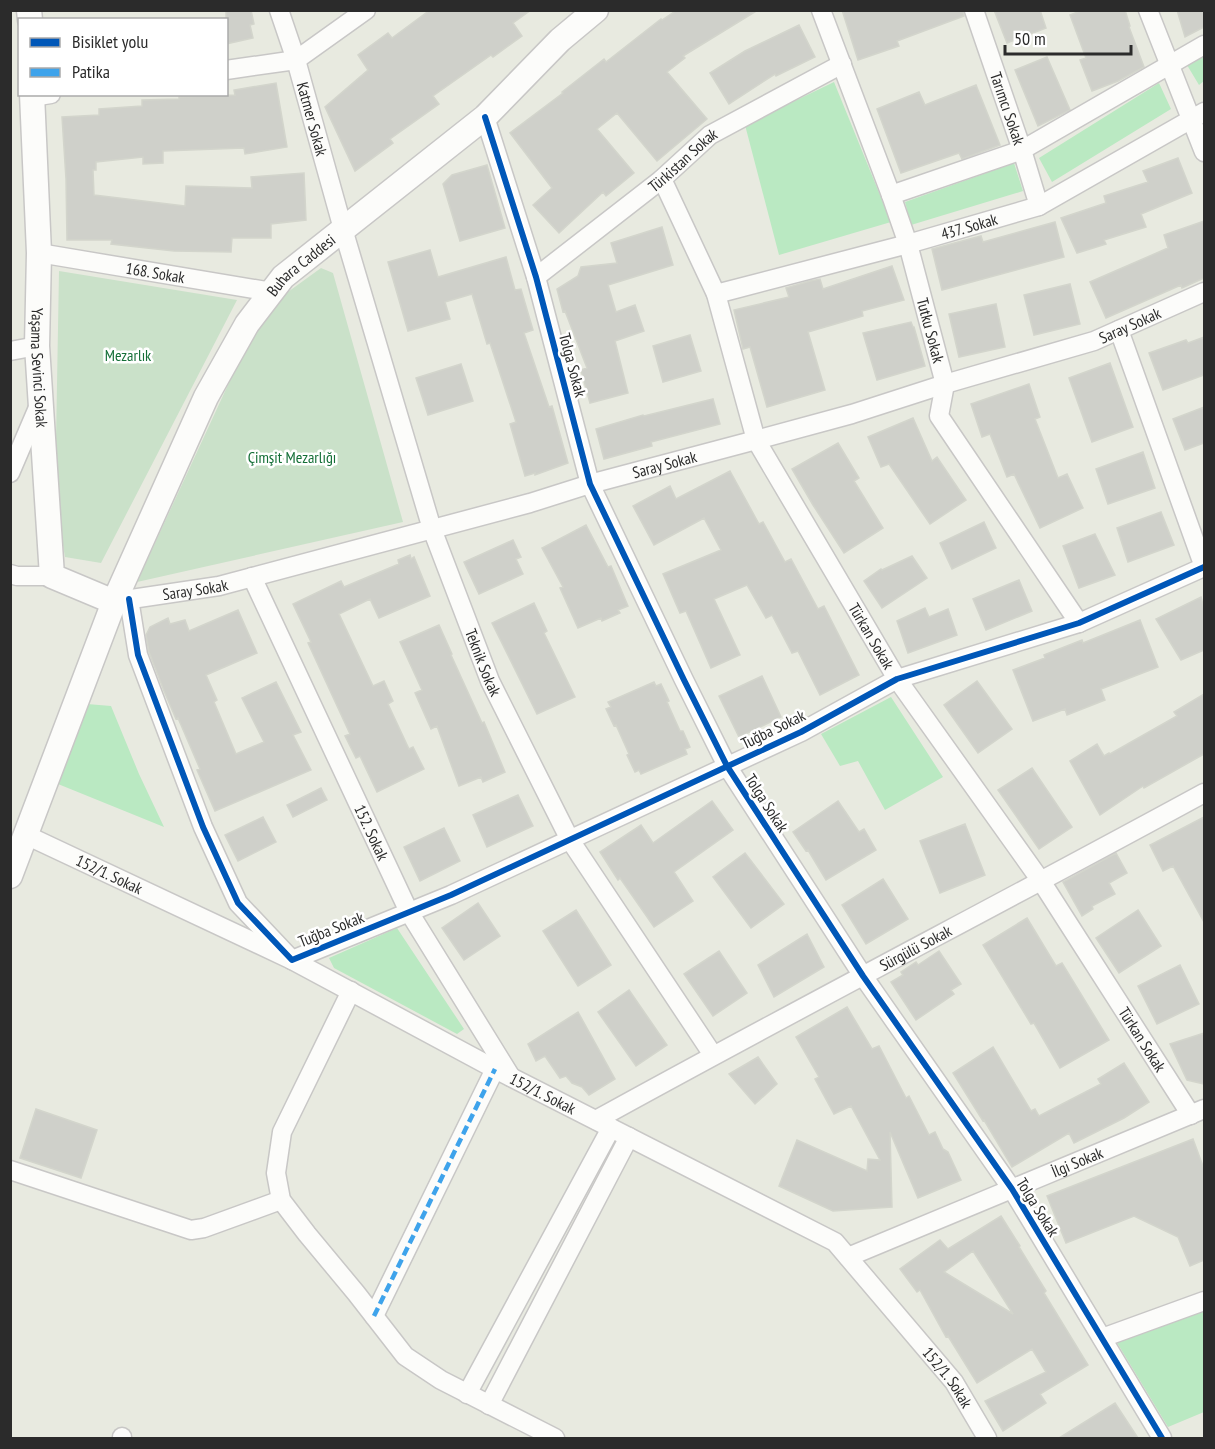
<svg xmlns="http://www.w3.org/2000/svg" width="1215" height="1449" viewBox="0 0 1215 1449" font-family="'PT Sans Narrow',sans-serif">
  <style>
    .green { fill: #bae9c2 }
    .cemetery { fill: #cae1c9 }
    .building { fill: #cfd0ca; stroke: #d3d5cc; stroke-width: 1.5; fill-rule: evenodd }
    .lines { fill: none; stroke-linecap: round; stroke-linejoin: round }
    .street-casing { stroke: #c8c7c6; stroke-width: 21 }
    .secondary-casing { stroke: #c8c7c6; stroke-width: 27 }
    .street { stroke: #fcfcfa; stroke-width: 18 }
    .secondary { stroke: #fcfcfa; stroke-width: 24 }
    .quiet { stroke: #3ea3eb; stroke-width: 4.5; stroke-dasharray: 9 4.5; stroke-linecap: butt }
    .cycleway-casing { stroke: #fff; stroke-width: 10 }
    .cycleway { stroke: #0057b8; stroke-width: 6 }
    .labels { text-anchor: middle; dominant-baseline: central; stroke-width: 5; stroke-linejoin: round; paint-order: stroke }
    .street-label { font-size: 16px; fill: #2b2b2b; stroke: #fff }
    .park-label { font-size: 16px; fill: #146f37; stroke: #fff }
  </style>
  <rect width="100%" height="100%" fill="#e8eae0"/>
  <path class="green" d="M1204,55V81L1199,85L1187,65Z
    M834,82L891,222L779,255L745,125Z
    M1159,83L1171,109L1052,182L1039,158Z
    M1014,163L1023,191L911,225L905,202Z
    M891,697L943,777L885,810L858,761L840,766L821,734Z
    M87,704L111,706L139,774L164,827L58,784Z
    M397,928L464,1029L457,1034L334,968L329,958Z
    M1204,1307V1412L1168,1427L1116,1341Z"/>
  <path class="cemetery" d="M321,268L333,273L403,522L137,582L251,335L281,297Z
    M59,271L237,300L101,563L65,557L55,497Z"/>
  <path class="building" d="M226,10H251L254,24L250,25L253,38L226,44Z
    M430,10H531L513,23L522,36L493,57L491,55L433,96L439,104L390,139L393,143L355,171L325,107L368,70L358,55L388,33L392,38Z
    M677,10H758L683,56L685,58L667,72L707,119L657,161L617,113L597,129L634,173L606,196L603,192L559,233L533,205L552,188L510,133L563,93L562,92L604,59L606,62L661,19L662,20Z
    M842,10H963L964,16L897,41L899,46L858,60Z
    M994,10H1040L1046,28L1007,43Z
    M1083,10H1125L1130,26L1129,27L1144,67L1118,81L1092,91L1080,60L1086,58L1070,15Z
    M1177,10H1204V27L1185,37Z
    M799,25L815,57L776,76L775,74L729,104L710,73L745,51Z
    M1047,57L1070,110L1038,126L1015,70Z
    M276,83L287,147L245,154L244,148L163,151V163L143,164V157L96,162V170H93L94,195L185,206L186,186L252,188L251,177L304,173L306,220L271,224V238H232L231,252L174,251L111,244L112,240H67L66,179L62,117L99,115V109L142,106V100L179,99V97L235,95L234,90Z
    M976,85L1000,145L962,159L959,153L901,173L877,109L919,92L925,105Z
    M1178,158L1192,193L1141,214L1146,227L1104,240L1106,244L1077,253L1061,218L1106,203L1104,196L1148,182L1143,171Z
    M487,165L505,228L460,241L443,184L452,175Z
    M1204,221V278L1182,288L1181,285L1106,318L1090,282L1168,248L1164,235Z
    M1055,222L1064,257L942,290L932,249L981,236L983,242Z
    M662,227L673,265L608,285L616,312L635,305L644,331L615,341L628,393L590,403L581,370L587,368L565,311L563,312L557,289L578,276L581,267L617,263L611,243Z
    M430,250L438,277L506,257L515,290L521,289L533,330L524,333L549,407L552,406L568,463L535,475V473L525,476L510,424L516,422L490,343L487,344L472,294L445,302L450,319L408,331L388,262Z
    M892,266L904,300L862,311L863,316L808,332L825,390L767,407L750,347L743,349L734,310L789,297L786,288L810,281L820,279L823,289Z
    M1070,284L1080,324L1034,335L1024,295Z
    M996,304L1005,347L959,357L949,314Z
    M911,322L913,327H914L925,366L877,380L863,333Z
    M690,335L701,371L663,382L653,346Z
    M1204,337V375L1163,390L1149,353L1186,340L1188,343Z
    M1110,363L1133,427L1092,442L1069,378Z
    M461,364L473,401L428,415L416,378Z
    M1029,384L1040,417L1035,419L1058,478L1067,474L1083,508L1040,528L1014,474L1007,477L990,434L982,437L971,404Z
    M713,399L720,424L651,442L652,446L604,459L596,429L643,415L644,416Z
    M1204,407V443L1185,450L1173,419Z
    M913,418L932,461L937,457L966,500L930,524L889,464L881,467L868,437Z
    M838,443L859,478L854,481L883,528L844,553L813,505L792,469Z
    M1143,452L1155,488L1108,504L1096,469Z
    M730,471L759,524L763,522L785,562L791,559L818,609L824,606L859,675L820,695L798,651L792,653L772,615L766,618L747,585L714,599L740,655L711,668L686,611L680,613L663,574L721,550L704,518L654,545L633,506L670,486L676,499Z
    M1161,512L1174,545L1128,562L1117,528Z
    M984,522L996,548L952,569L940,543Z
    M586,525L608,567L611,566L628,606L618,610L620,613L602,621L601,618L578,628L560,588L563,587L542,548Z
    M1095,534L1115,575L1079,588L1063,546Z
    M513,540L521,557L516,559L523,574L479,594L464,562Z
    M410,555L411,559L414,557L430,596L379,618L370,599L339,614L373,686L384,681L393,701L388,704L409,749L413,747L424,769L377,792L360,756L356,758L345,736L350,734L308,643L311,642L293,604L341,581L344,587L399,564L398,560Z
    M912,556L927,578L882,608L864,581L881,569L882,570Z
    M1019,580L1032,611L986,630L973,599Z
    M1201,597L1204,609V650L1181,660L1156,619Z
    M534,603L547,631L544,633L575,697L537,714L492,623Z
    M925,608L929,617L948,609L957,635L908,653L897,621Z
    M238,610L257,653L206,675L217,700L214,702L236,754L264,742L242,698L276,682L301,732L293,735L311,770L215,811L197,770L200,769L178,718L176,719L164,691L149,652L146,635L150,627L168,618L170,624L185,620L189,631Z
    M1140,620L1158,667L1101,689L1105,700L1067,715L1065,709L1033,721L1013,670L1045,658L1044,655L1082,640L1083,643Z
    M439,625L452,654L451,655L482,723L484,722L505,772L483,782L481,777L459,786L437,726L431,729L415,693L422,690L400,642Z
    M762,676L781,717L739,737L719,696Z
    M977,681L1012,729L978,753L944,705Z
    M654,682L656,686L661,684L669,701L667,702L680,731H683L690,747L685,749L687,754L641,774L639,770L635,772L627,755L629,754L616,725L614,726L606,709L611,707L608,702Z
    M1204,694V754L1144,788L1143,786L1100,815L1070,761L1097,744L1104,756L1109,753L1110,754L1177,716L1174,712Z
    M1032,768L1072,827L1039,849L998,790Z
    M321,788L327,800L293,817L287,805Z
    M518,795L533,826L487,847L473,815Z
    M712,801L733,830L674,872L693,901L654,927L620,878L618,880L600,852L641,825L653,843Z
    M838,801L859,832L864,829L876,850L826,880L808,850L806,851L793,832Z
    M263,817L276,842L238,861L225,835Z
    M1204,817V922L1173,866L1163,871L1150,845Z
    M965,824L985,875L940,893L920,841Z
    M444,828L460,861L420,881L404,847Z
    M745,853L784,904L751,928L713,877Z
    M1116,853L1127,873L1109,883L1115,894L1092,906L1093,909L1082,916L1063,882Z
    M883,879L908,919L866,944L842,905Z
    M478,903L500,936L464,960L442,928Z
    M576,910L611,965L578,986L543,931Z
    M1138,910L1161,946L1119,973L1096,938Z
    M1027,918L1056,966L1062,963L1109,1040L1060,1068L1034,1023L1031,1024L983,945Z
    M807,934L824,967L774,997L758,965Z
    M719,951L747,993L713,1016L684,974Z
    M939,951L961,984L951,990L954,994L916,1020L891,982L903,975L901,972L916,962L918,965Z
    M1180,965L1199,1004L1157,1024L1138,986Z
    M629,990L667,1045L636,1066L598,1012Z
    M847,1007L872,1049L879,1046L906,1098L909,1096L929,1135L935,1132L943,1149L948,1152L961,1180L918,1198L890,1132L892,1207L833,1211L779,1186L797,1140L867,1171L868,1159L880,1160L851,1106L834,1114L815,1079L819,1077L796,1037Z
    M578,1012L615,1079L589,1095L582,1087L572,1083L566,1076L560,1078L545,1056L536,1061L528,1044Z
    M1204,1033V1084L1187,1080L1170,1044Z
    M993,1047L1031,1111L1035,1109L1039,1116L1101,1084L1098,1079L1124,1063L1149,1102L1124,1118L1074,1143L1069,1133L1012,1167L984,1120L983,1121L953,1073Z
    M758,1057L777,1084L755,1104L729,1074Z
    M36,1109L97,1130L81,1178L20,1158Z
    M1193,1139L1204,1169V1260L1190,1266L1178,1237L1134,1216L1066,1243L1047,1196Z
    M1001,1216L1020,1246L1019,1247L1046,1291L1044,1293L1088,1365L1040,1394L1046,1403L1003,1431L985,1401L1046,1372L1032,1349L977,1383L948,1336L946,1337L920,1290L917,1292L900,1269L940,1240L948,1249ZM973,1251L1013,1314L944,1272Z
    M1115,1403L1138,1438H1059Z"/>
  <g class="lines">
    <g class="street-casing">
      <g id="street">
        <path id="s1" d="M279,10L296,60L343,229L432,529L490,681L570,840L713,1055"/>
        <path id="s2" d="M821,10L891,195L908,244L945,384L939,416L1079,623"/>
        <path id="s3" d="M974,10L1022,150L1039,206"/>
        <path d="M1148,10L1204,152"/>
        <path d="M226,70L296,60L366,10"/>
        <path d="M32,97L51,94"/>
        <path d="M485,117L536,277L590,484L684,680L727,766L863,976L1012,1189L1162,1438"/>
        <path id="s4" d="M662,179L716,294L756,440L897,679L1041,881L1191,1115"/>
        <path d="M891,195L1022,150L1204,45"/>
        <path id="s5" d="M39,253L272,292"/>
        <path id="s6" d="M536,277L662,179L710,135L842,64"/>
        <path id="s7" d="M716,294L908,244L1039,206L1204,112"/>
        <path d="M1119,330L1204,567"/>
        <path d="M10,351L37,346"/>
        <path d="M10,473L40,403"/>
        <path d="M10,574L17,576H52"/>
        <path id="s8" d="M252,577L409,912L511,1077"/>
        <path d="M129,599L138,655L203,827L238,903L292,960L451,895L801,732L897,679L1079,623L1204,567"/>
        <path id="s9" d="M118,601L219,586L530,503L590,484L756,440L852,414L945,384L1094,341L1204,292"/>
        <path id="s10" d="M26,835L292,960L495,1069L835,1242L954,1382L987,1438"/>
        <path d="M351,991L282,1132L276,1173L281,1200L307,1234L356,1293L405,1356L441,1380L555,1438"/>
        <path id="s11" d="M596,1120C797,1009 1002,903 1204,793"/>
        <path d="M10,1170L191,1230L204,1228L281,1200"/>
        <path id="s12" d="M848,1257L1204,1109"/>
        <path d="M374,1316L495,1069"/>
        <path d="M1102,1338L1204,1301"/>
        <path d="M467,1394L611,1128"/>
        <path d="M489,1405L629,1137"/>
        <path d="M122,1437V1438"/>
      </g>
    </g>
    <g class="secondary-casing">
      <g id="secondary">
        <path d="M29,10L30,20"/>
        <path id="s13" d="M32,94L39,253L37,346L52,576L114,602"/>
        <path id="s14" d="M10,876L114,602L206,397L247,324L283,277L485,117L560,40L596,10"/>
      </g>
    </g>
    <use href="#street" class="street"/>
    <use href="#secondary" class="secondary"/>
    <path class="quiet" d="M374,1316L495,1069"/>
    <g class="cycleway-casing">
      <path id="cycleway" d="M485,117L536,277L590,484L684,680L727,766L863,976L1012,1189L1162,1438
        M129,599L138,655L203,827L238,903L292,960L451,895L801,732L897,679L1079,623L1204,567"/>
    </g>
    <use href="#cycleway" class="cycleway"/>
  </g>
  <g class="labels">
    <g class="street-label">
      <text stroke="none"><textPath href="#s3" startOffset="104">Tarımcı Sokak</textPath></text>
      <text stroke="none"><textPath href="#s1" startOffset="114">Katmer Sokak</textPath></text>
      <text stroke="none"><textPath href="#s6" startOffset="188">Türkistan Sokak</textPath></text>
      <text stroke="none"><textPath href="#s7" startOffset="262">437. Sokak</textPath></text>
      <text stroke="none"><textPath href="#s14" startOffset="682">Buhara Caddesi</textPath></text>
      <text stroke="none"><textPath href="#s5" startOffset="118">168. Sokak</textPath></text>
      <text stroke="none"><textPath href="#s9" startOffset="1050">Saray Sokak</textPath></text>
      <text stroke="none"><textPath href="#s2" startOffset="339">Tutku Sokak</textPath></text>
      <text transform="translate(573 365) rotate(75)">Tolga Sokak</text>
      <text stroke="none"><textPath href="#s13" startOffset="274">Yaşama Sevinci Sokak</textPath></text>
      <text stroke="none"><textPath href="#s9" startOffset="564">Saray Sokak</textPath></text>
      <text stroke="none"><textPath href="#s9" startOffset="78">Saray Sokak</textPath></text>
      <text stroke="none"><textPath href="#s4" startOffset="506">Türkan Sokak</textPath></text>
      <text stroke="none"><textPath href="#s1" startOffset="684">Teknik Sokak</textPath></text>
      <text transform="translate(773 729) rotate(-26)">Tuğba Sokak</text>
      <text transform="translate(767 803) rotate(57)">Tolga Sokak</text>
      <text stroke="none"><textPath href="#s8" startOffset="282">152. Sokak</textPath></text>
      <text stroke="none"><textPath href="#s10" startOffset="92">152/1. Sokak</textPath></text>
      <text transform="translate(331 929) rotate(-22)">Tuğba Sokak</text>
      <text stroke="none"><textPath href="#s11" startOffset="363">Sürgülü Sokak</textPath></text>
      <text stroke="none"><textPath href="#s4" startOffset="992">Türkan Sokak</textPath></text>
      <text stroke="none"><textPath href="#s10" startOffset="578">152/1. Sokak</textPath></text>
      <text stroke="none"><textPath href="#s12" startOffset="248">İlgi Sokak</textPath></text>
      <text transform="translate(1038 1207) rotate(58)">Tolga Sokak</text>
      <text stroke="none"><textPath href="#s10" startOffset="1082">152/1. Sokak</textPath></text>
    </g>
    <g class="park-label">
      <text x="128" y="355">Mezarlık</text>
      <text x="292" y="457">Çimşit Mezarlığı</text>
    </g>
  </g>
  <rect width="1215" height="1449" fill="none" stroke="#2b2b2b" stroke-width="24"/>
  <rect x="18" y="18" width="210" height="78" fill="#ffffff" stroke="#aaaaaa" stroke-width="1.5"/>
  <rect x="30" y="38" width="30" height="9" fill="#0057b8" stroke="#aaaaaa" stroke-width="1.5"/>
  <text x="72" y="48" font-size="18" fill="#2b2b2b">Bisiklet yolu</text>
  <rect x="30" y="68" width="30" height="9" fill="#3ea3eb" stroke="#aaaaaa" stroke-width="1.5"/>
  <text x="72" y="78" font-size="18" fill="#2b2b2b">Patika</text>
  <path d="M1005 45v9h126v-9" fill="none" stroke="#2b2b2b" stroke-width="3"/>
  <text x="1014" y="45" font-size="18" fill="#2b2b2b" stroke="#ffffff" stroke-width="4.5" paint-order="stroke">50 m</text>
</svg>
